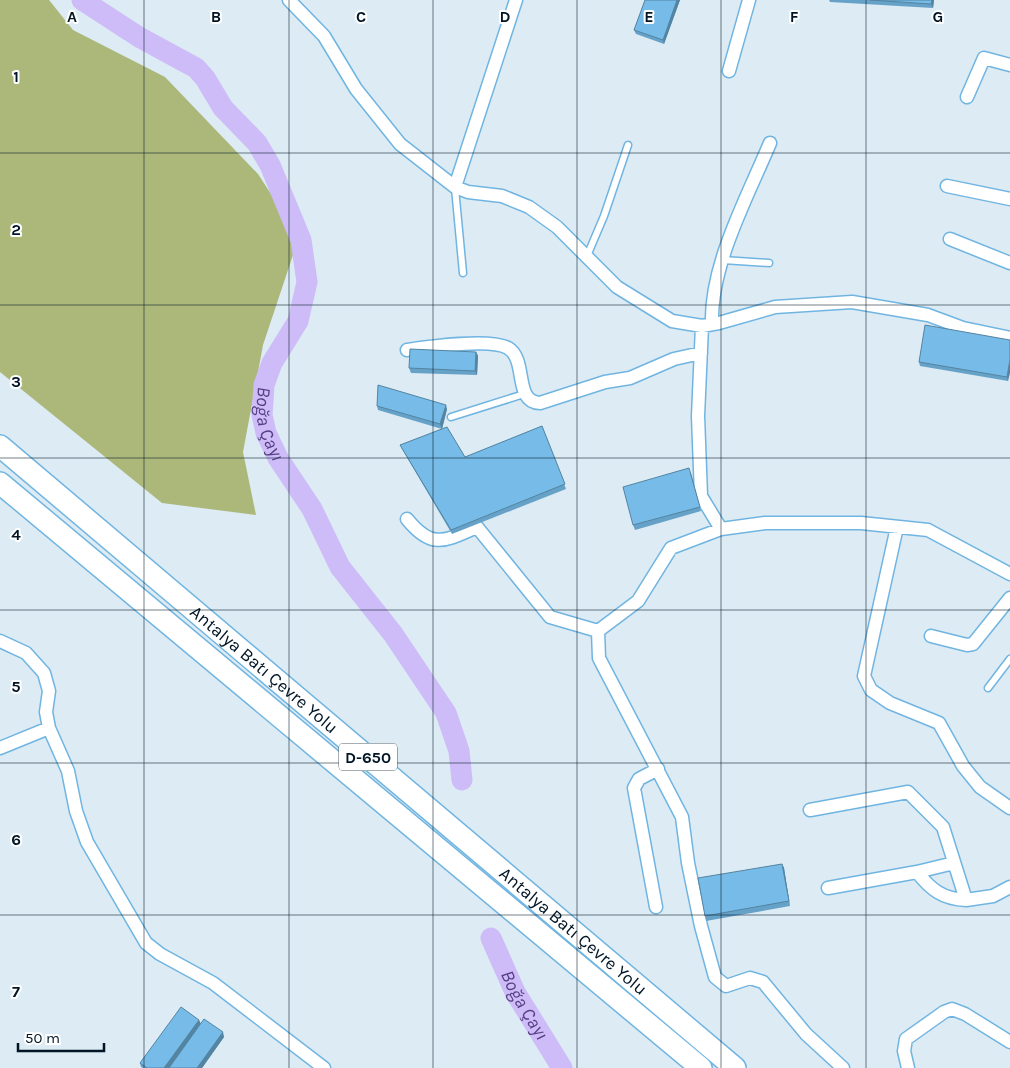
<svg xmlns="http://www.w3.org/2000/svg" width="1010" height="1068" viewBox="0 0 1010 1068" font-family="Karla,sans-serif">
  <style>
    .forest { fill: #abb87a }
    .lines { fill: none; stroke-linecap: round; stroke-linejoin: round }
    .river { stroke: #cdbcf7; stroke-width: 21 }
    .service-casing { stroke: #70b5e1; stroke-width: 9 }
    .minor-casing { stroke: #70b5e1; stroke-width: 15 }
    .trunk-casing { stroke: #70b5e1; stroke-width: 24 }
    .service { stroke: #fff; stroke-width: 6 }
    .minor { stroke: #fff; stroke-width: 12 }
    .trunk { stroke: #fff; stroke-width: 21 }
    .wall { fill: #66a2c8 }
    .shaded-wall { fill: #5384a2 }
    .building { fill: #77bce8; stroke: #5384a2 }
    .grid { fill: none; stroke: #001525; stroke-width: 1; stroke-opacity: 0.55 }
    .labels { text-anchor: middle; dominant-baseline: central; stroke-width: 4; stroke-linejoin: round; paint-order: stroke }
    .shield { fill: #fff; stroke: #4c5b66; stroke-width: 1 }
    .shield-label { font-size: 16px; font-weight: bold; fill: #001525 }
    .street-label { font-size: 18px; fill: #001525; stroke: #fff }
    .water-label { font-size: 19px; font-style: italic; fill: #583f85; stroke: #fff }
    .grid-label { font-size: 16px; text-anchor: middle; font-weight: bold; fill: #001525; stroke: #fff; stroke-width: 4; stroke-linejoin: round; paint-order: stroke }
  </style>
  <rect width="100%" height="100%" fill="#ddebf4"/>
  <path class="forest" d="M0,0H49L73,30L165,77L258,174L299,237L263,345L243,452L256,515L162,503L0,372Z"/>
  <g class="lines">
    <g class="river">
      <path id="s1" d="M82,0L139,37L196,68L205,78L223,108L257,143L270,165L301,240L307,282L298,321L272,363L264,385L262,415L266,433L278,458L312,509L340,567L393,634L446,713L459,751L462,780"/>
      <path id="s2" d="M491,938L515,992L562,1068"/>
    </g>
    <g class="service-casing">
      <path id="service" d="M455,188L463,273
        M587,256L604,216L628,145
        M723,260L769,263
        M451,417L524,394
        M988,688L1010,659"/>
    </g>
    <g class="minor-casing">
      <path id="minor" d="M289,0L324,36L356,89L400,144L455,187L468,192L502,196L529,207L557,227L617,287L672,321L702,326L719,323L775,307L852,302L928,315L963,328L1010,338
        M729,71L749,0
        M967,97L984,58L1010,65
        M947,186L1010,199
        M455,187L516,0
        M950,239L1010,263
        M712,324C710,265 747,198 770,143
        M702,326L698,416L701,496L721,529
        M407,350C428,347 490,338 508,348C528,360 513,402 540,403L605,382L630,378L674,359L701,353
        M407,519C432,550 445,541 477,527L550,617L598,631
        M897,527L864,676L871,690L890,703L939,723L963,766L980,787L1010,808
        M931,636L967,645L973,644L1010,598
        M0,641L26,653L44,673L49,691L46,712L49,728L68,771L76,811L87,842L146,943L160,954L213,983L324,1068
        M0,748L49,728
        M810,810L908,792L943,827L966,900L993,896L1010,887
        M954,863L917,872C931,890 943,899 966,900
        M828,888L917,872
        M656,907L634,788L639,779L658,769
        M843,1068L806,1034L763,982L750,978L726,986L715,977L701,926L688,863L682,817L599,658L598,631L638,601L671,548L721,529L765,523H861L928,530L1010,574
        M908,1068L904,1051L906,1039L944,1012L952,1009L965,1014L1010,1042"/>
    </g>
    <g class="trunk-casing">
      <g id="trunk">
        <path id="s3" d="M0,446L735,1068"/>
        <path d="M0,483L701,1068"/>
      </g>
    </g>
    <use href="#service" class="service"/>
    <use href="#minor" class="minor"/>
    <use href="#trunk" class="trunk"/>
  </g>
  <path class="wall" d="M645,0H680L664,44L636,34L634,30Z
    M829,0H934L933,8L830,2Z
    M1010,340L1008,381L920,366L919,362Z
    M476,352L478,356L477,375L411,373L409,368Z
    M377,406L447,409L442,429L465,457L542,426L566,489L452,534L402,449L400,445L442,429L378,410Z
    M691,473L701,511L635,530L633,525Z
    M782,864L784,868L790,906L706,921L705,916Z
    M199,1020L200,1024L224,1037L202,1068H143L141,1067L140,1063Z"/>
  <path class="shaded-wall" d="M677,0H680L664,44L663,40Z
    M932,0H934L933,8L931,4Z
    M476,352L478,356L477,375L475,371Z
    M1010,359V373L1008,381L1007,377Z
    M446,405L447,409L442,429L440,424Z
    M782,864L784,868L790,906L789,901Z
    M199,1020L201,1024L169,1068H164Z
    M223,1032L224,1037L202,1068H197Z"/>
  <path class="building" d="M645,0H677L663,40L634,30Z
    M870,0H932L931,4Z
    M925,325L1010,340V359L1007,377L919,362Z
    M410,349L476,352L475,371L409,368Z
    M378,385L446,405L440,424L377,406Z
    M542,426L565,484L451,530L400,445L447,427L465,457Z
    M689,468L700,507L633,525L623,487Z
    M782,864L789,901L705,916L698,878Z
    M181,1007L199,1020L164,1068H147L140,1063Z
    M204,1019L223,1032L197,1068H169Z"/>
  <path class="grid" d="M144,0V1068M289,0V1068M433,0V1068M577,0V1068M721,0V1068M866,0V1068M0,153H1010M0,305H1010M0,458H1010M0,610H1010M0,763H1010M0,915H1010"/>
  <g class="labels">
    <rect class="shield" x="339" y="743.5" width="58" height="27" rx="4"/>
    <g class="shield-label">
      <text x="368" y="757">D-650</text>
    </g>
    <g class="street-label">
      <text stroke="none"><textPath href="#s3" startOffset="346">Antalya Batı Çevre Yolu</textPath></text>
      <text stroke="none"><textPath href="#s3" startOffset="751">Antalya Batı Çevre Yolu</textPath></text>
    </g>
    <g class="water-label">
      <text stroke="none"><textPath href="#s1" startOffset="532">Boğa Çayı</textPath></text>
      <text stroke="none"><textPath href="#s2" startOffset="75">Boğa Çayı</textPath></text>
    </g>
  </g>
  <g class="grid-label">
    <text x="72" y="22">A</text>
    <text x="216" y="22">B</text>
    <text x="361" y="22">C</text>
    <text x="505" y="22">D</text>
    <text x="649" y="22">E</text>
    <text x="794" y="22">F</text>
    <text x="938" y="22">G</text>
    <text x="16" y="82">1</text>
    <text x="16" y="235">2</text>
    <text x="16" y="387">3</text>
    <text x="16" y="540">4</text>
    <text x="16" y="692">5</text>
    <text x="16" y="845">6</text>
    <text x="16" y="997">7</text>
  </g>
  <path d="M18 1043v8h86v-8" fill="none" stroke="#001525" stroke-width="2.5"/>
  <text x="25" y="1043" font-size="15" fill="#001525" stroke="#ffffff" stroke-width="4" paint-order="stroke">50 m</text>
</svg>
